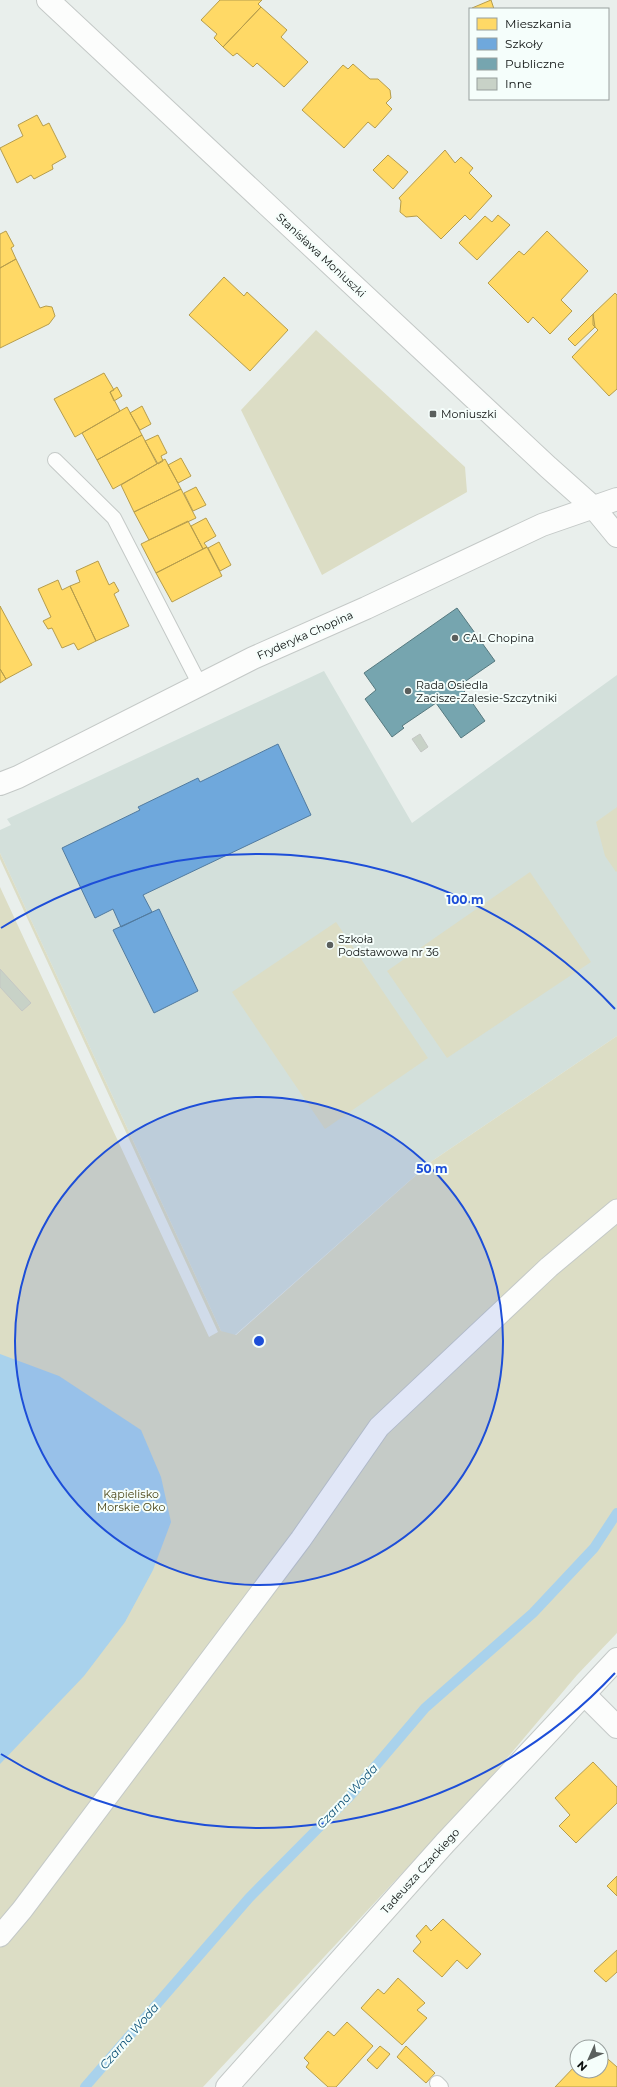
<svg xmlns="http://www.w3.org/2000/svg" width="617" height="2087" viewBox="0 0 617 2087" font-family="Montserrat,sans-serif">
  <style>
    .built { fill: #d3e0db }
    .green { fill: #dcddc5 }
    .water { fill: #a9d2ec }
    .homes { fill: #ffd966; stroke: #b69d4c }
    .schools { fill: #6fa8dc; stroke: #527b9f }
    .public { fill: #76a5af; stroke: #56797f }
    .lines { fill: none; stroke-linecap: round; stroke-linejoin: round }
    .stream { stroke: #a9d2ec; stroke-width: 10 }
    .building { fill: #c8d2c7; stroke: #c4c7c4 }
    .service-casing { stroke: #c4c9c7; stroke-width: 16 }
    .pedestrian-casing { stroke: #c4c9c7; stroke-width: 23 }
    .minor-casing { stroke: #c4c9c7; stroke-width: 24 }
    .tertiary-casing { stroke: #c4c9c7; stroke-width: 24 }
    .service { stroke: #fcfdfc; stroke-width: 14 }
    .pedestrian { stroke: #fcfdfc; stroke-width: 21 }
    .minor { stroke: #fcfdfc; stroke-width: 22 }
    .tertiary { stroke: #fcfdfc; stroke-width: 22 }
    .ring { fill: none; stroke: #1d4ed8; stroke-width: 2 }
    .poi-dot { fill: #5a5f5d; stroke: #f5fefb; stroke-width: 1.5 }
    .labels { text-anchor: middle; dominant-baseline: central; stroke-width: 4; stroke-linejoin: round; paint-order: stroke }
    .street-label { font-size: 11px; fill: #0d1110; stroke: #f5fefb }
    .poi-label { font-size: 11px; fill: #0d1110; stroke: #f5fefb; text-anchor: start }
    .park-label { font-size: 11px; fill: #4a4516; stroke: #f5fefb }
    .water-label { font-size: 12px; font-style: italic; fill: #0e5277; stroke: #f5fefb }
    .centre { fill: #1d4ed8; stroke: #f5fefb; stroke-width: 2 }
    .ring-label { font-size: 12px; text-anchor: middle; font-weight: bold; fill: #1d4ed8; stroke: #f5fefb; stroke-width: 4; stroke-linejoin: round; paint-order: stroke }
  </style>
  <rect width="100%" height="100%" fill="#e9efec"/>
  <path class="built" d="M324,671L412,823L617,675V1036L432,1161L235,1335L227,1334L221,1331L0,853V830L11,825L7,819Z"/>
  <path class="green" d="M316,330L465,467L467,492L322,575L241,410Z
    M617,807V871L616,872L605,856L596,822Z
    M0,853L221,1331L236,1335L432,1161L617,1036V1633L577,1675L486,1783L203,2087H0V887L209,1337L218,1332L0,859Z
    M530,872L591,962L447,1058L387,971Z
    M336,922L428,1058L325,1129L232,992Z"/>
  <path class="water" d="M0,1354L59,1376L141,1430L161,1477L171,1522L153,1570L125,1622L84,1676L0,1764Z"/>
  <path class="homes" d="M220,0H262L258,4L261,7L223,47L214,38L217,34L201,20Z
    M491,0L494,9H473L472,8Z
    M261,7L287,30L281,37L308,62L284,87L257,63L253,67L237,53L233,56L223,47Z
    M353,64L370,79H378L390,90L391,98L386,103L392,109L375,128L368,122L344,148L302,110L343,65L348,69Z
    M37,115L43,126L49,123L66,157L52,165L53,169L34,179L31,175L17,183L0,148L23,136L18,125Z
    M445,150L455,163L461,157L473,168L469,173L492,196L470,220L465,215L441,239L417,216L406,217L400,212L401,201L399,198Z
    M388,155L408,172L393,189L373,170Z
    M498,215L510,225L477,260L459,243L485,216L492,222Z
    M6,231L14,246L11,248L16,259L0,268V234Z
    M547,231L588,271L561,300L572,311L550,334L533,317L528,323L488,283L519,251L524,255Z
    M16,259L40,308L46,306L52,307L55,316L49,324L0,348V268Z
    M224,277L244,296L247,292L288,330L250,371L189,315Z
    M615,293L617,295V389L609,396L572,357L598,330L593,325V314Z
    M593,314L595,327L575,346L568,339Z
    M104,373L114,390L110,392L120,411L75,437L54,399Z
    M117,387L122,396L114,401L110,392Z
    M142,406L151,424L140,430L130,413Z
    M127,407L142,435L97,460L82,433Z
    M142,435L157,464L113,489L97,460Z
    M158,435L167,453L161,456L163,461L158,464L145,441Z
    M181,458L191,476L178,483L168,465Z
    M165,459L181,489L134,512L121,485Z
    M196,487L206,505L193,511L184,493Z
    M181,489L196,518L149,540L134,512Z
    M206,518L216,536L204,543L207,547L203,549L191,526Z
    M188,521L203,549L156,573L141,544Z
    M219,542L231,565L220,571L208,548Z
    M207,547L222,576L172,602L156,573Z
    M98,561L109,585L114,582L119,591L114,594L129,626L96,641L70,586L80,582L76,571Z
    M58,580L62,590L70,586L96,641L78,650L74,643L62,648L52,628L48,629L43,621L51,617L38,589Z
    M0,606L32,665L6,679L0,669Z
    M0,669L6,679L0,683Z
    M593,1762L617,1787V1803L576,1843L559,1826L570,1815L555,1798Z
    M617,1876V1896L607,1886Z
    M443,1919L481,1954L467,1969L457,1960L442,1977L413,1951L421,1942L416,1936L426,1925L431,1931Z
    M617,1950V1972L606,1982L594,1971Z
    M398,1978L425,2003L417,2010L427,2018L402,2045L361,2008L378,1989L384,1994Z
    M347,2022L373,2046L336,2087H328L306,2067L309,2063L304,2058L328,2031L334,2036Z
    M380,2046L390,2054L377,2069L367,2060Z
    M406,2046L435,2073L426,2083L397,2057Z
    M601,2053L617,2067V2087H555L577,2064V2071H601Z"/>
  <path class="schools" d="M278,744L311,815L143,895L152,912L121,927L113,909L95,918L62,848L140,810L138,807L198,778L200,782Z
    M159,909L198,991L154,1013L113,930Z"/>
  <path class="public" d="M457,608L495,661L460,685L485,721L461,738L436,703L402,726L404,728L392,737L365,699L376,690L364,673Z"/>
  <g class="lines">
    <path class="stream" d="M85,2087L249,1898L350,1796L425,1708L533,1613L594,1548L617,1513"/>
  </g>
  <path class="building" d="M420,734L428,747L421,752L412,739Z
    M0,969L31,1003L22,1011L0,987Z"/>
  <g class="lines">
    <g class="service-casing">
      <path id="service" d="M55,460L114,518L200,685
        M437,2083L441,2087"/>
    </g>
    <g class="pedestrian-casing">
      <path id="pedestrian" d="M0,1936L22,1910L301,1539L379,1427L549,1267L617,1210"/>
    </g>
    <g class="minor-casing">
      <path id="minor" d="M0,784L18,777L253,658L366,608L542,525L617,499
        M584,1694L617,1727
        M227,2087L445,1843L617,1659"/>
    </g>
    <g class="tertiary-casing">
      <path id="tertiary" d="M48,0L548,467L594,508L617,536"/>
    </g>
    <use href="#service" class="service"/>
    <use href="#pedestrian" class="pedestrian"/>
    <use href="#minor" class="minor"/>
    <use href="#tertiary" class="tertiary"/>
  </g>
  <circle cx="259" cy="1341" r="244" fill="#1d4ed8" fill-opacity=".12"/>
  <g class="ring">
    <circle cx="259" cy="1341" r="244"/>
    <path d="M615 1673A487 487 0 0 1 1 1754M1 928A487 487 0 0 1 615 1009"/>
  </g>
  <g class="poi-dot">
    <rect x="429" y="410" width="8" height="8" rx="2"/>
    <circle cx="455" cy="638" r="4"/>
    <circle cx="408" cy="691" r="4"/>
    <circle cx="330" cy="945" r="4"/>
  </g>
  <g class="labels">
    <g class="street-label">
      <text transform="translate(321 255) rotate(43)">Stanisława Moniuszki</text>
      <text transform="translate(305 635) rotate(-24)">Fryderyka Chopina</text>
      <text transform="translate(420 1871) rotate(-48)">Tadeusza Czackiego</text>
    </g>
    <g class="poi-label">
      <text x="441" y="414">Moniuszki</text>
      <text x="463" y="638">CAL Chopina</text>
      <text x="416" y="685">Rada Osiedla<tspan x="416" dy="13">Zacisze-Zalesie-Szczytniki</tspan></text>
      <text x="338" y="939">Szkoła<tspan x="338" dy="13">Podstawowa nr 36</tspan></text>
    </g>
    <g class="park-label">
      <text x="131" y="1494">Kąpielisko<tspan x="131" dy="13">Morskie Oko</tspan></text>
    </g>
    <g class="water-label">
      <text transform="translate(347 1796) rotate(-47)">Czarna Woda</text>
      <text transform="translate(129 2036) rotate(-49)">Czarna Woda</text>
    </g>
  </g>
  <circle cx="259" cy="1341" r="6" class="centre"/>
  <g class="ring-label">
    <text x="465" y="904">100 m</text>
    <text x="432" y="1173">50 m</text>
  </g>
  <rect x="469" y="8" width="140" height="92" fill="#f5fefb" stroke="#989f9d"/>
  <rect x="477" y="18" width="20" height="12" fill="#ffd966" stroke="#989f9d"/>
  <text x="505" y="28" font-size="12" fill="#0d1110">Mieszkania</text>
  <rect x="477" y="38" width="20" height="12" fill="#6fa8dc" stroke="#989f9d"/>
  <text x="505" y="48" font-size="12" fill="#0d1110">Szkoły</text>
  <rect x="477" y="58" width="20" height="12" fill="#76a5af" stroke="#989f9d"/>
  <text x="505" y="68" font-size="12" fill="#0d1110">Publiczne</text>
  <rect x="477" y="78" width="20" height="12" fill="#c8d2c7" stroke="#989f9d"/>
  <text x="505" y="88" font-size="12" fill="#0d1110">Inne</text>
  <g transform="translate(589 2059) rotate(225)"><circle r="19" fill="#f5fefb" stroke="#989f9d"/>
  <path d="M0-3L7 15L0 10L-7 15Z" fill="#5a5f5d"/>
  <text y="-6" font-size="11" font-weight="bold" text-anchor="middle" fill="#0d1110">N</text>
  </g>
</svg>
